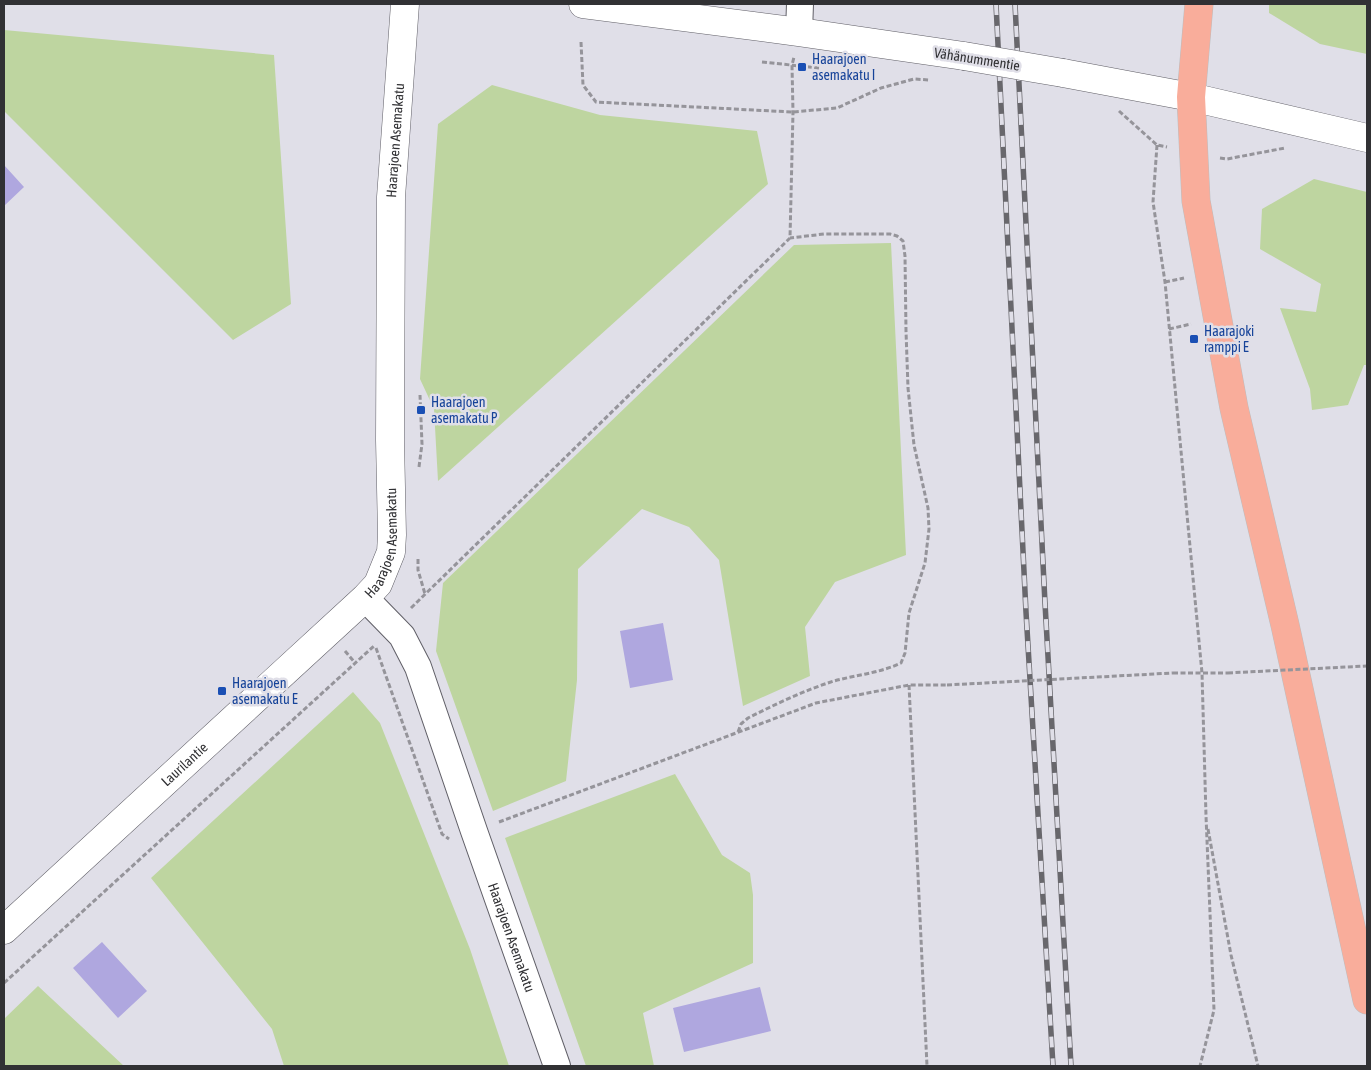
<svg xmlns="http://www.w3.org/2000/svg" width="1371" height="1070" viewBox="0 0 1371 1070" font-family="'Asap Condensed',sans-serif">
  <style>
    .green { fill: #bed5a0 }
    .building { fill: #afa7df }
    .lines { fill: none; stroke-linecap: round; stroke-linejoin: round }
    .minor-casing { stroke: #605f67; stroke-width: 28 }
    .tertiary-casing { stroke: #605f67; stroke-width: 29 }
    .secondary-casing { stroke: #605f67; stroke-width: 29 }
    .motorway-casing { stroke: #bdbdbe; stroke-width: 29 }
    .path { stroke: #95949a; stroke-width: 3; stroke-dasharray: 5 2.5; stroke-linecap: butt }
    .minor { stroke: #fff; stroke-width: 26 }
    .tertiary { stroke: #fff; stroke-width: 28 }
    .secondary { stroke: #fff; stroke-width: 28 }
    .motorway { stroke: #f9ad9b; stroke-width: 28 }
    .rail-casing { stroke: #68676c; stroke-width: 5.5 }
    .rail { stroke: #e0dfe8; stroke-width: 4; stroke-dasharray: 11; stroke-linecap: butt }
    .secondary-bridge-casing { stroke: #605f67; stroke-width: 29; stroke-linecap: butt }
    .path-bridge { stroke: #95949a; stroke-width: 3; stroke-dasharray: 5 2.5; stroke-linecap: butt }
    .secondary-bridge { stroke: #fff; stroke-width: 28 }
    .transit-dot { fill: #1a4fb4; stroke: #e0dfe8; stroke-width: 2 }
    .labels { text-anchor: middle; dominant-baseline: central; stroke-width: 5; stroke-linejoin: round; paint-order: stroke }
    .transit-label { font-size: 14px; fill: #164399; stroke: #e0dfe8; text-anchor: start }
    .street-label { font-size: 14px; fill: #313134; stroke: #e0dfe8 }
  </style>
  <rect width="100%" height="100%" fill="#e0dfe8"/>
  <path class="green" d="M1269,4H1367V54L1320,44L1269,13Z
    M4,30L274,55L291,304L233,340L4,111Z
    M492,85L600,115L757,131L768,184L438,481L434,409L420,379L438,124Z
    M1314,179L1367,192V365H1364L1348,405L1312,410L1310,389L1280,308L1316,312L1321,284L1260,249L1262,209Z
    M891,243L906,555L835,582L805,627L810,676L743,706L719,560L689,527L642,509L578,569L577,680L566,781L493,811L436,651L443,583L794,245Z
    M353,692L380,723L470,949L509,1066H284L272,1029L151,878Z
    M675,774L722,855L750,873L753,895V963L643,1013L654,1066H586L505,838Z
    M38,986L124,1066H4V1019Z"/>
  <path class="building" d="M4,165L24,187L4,206Z
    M663,623L673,680L630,688L620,631Z
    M102,942L147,991L118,1018L73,968Z
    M760,987L771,1031L684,1052L673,1008Z"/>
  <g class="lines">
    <g class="minor-casing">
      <g id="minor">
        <path d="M799,32L800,4"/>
        <path id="s1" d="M365,598L402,636L418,667L474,831L557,1066"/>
      </g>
    </g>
    <g class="tertiary-casing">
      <g id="tertiary">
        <path id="s2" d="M4,930L365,598L378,584L391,552L392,535L390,440L391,197L405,4"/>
      </g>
    </g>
    <g class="secondary-casing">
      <path id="secondary" d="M583,4L799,32L964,56
        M1063,73L1191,97L1367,138"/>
    </g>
    <g class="motorway-casing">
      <path id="motorway" d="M1199,4L1191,97L1196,201L1234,408L1285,625L1367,1000"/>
    </g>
    <path class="path" d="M581,42L583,85L596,102L793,112L837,108L881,88L914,79L930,80
      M762,62L819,68
      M1119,111L1157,145L1167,147
      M1157,145L1153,202L1165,282L1202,673L1206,816L1214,1010L1200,1066
      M1220,158L1227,159L1285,148
      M1165,282L1184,278
      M1169,329L1191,324
      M419,467L422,444L420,395
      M418,559V570L425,594
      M411,608L790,238L793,112L792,65L794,57
      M376,648L442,834L449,839
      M345,651L356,664
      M1173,673H1228
      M909,685L927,1066
      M738,732L741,724L748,718C776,704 805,690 834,681C856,675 880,673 901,663L905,653L909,613L925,563L929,529L928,508L914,445L908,388L906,331L905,256L903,241L897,236L890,234H824L790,238
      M499,822L816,703L909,685H947
      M1208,829L1231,955L1258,1066
      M4,983L375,645"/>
    <use href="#minor" class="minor"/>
    <use href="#tertiary" class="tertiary"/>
    <use href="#secondary" class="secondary"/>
    <use href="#motorway" class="motorway"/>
    <g class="rail-casing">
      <path id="rail" d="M996,4L1026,612L1053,1066
        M1015,4L1045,603L1071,1066"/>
    </g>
    <use href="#rail" class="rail"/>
    <g class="secondary-bridge-casing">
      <path id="secondary-bridge" d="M964,56L1063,73"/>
    </g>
    <path class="path-bridge" d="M1228,673L1367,666
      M947,685L1173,673"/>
    <use href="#secondary-bridge" class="secondary-bridge"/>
  </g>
  <g class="transit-dot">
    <rect x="797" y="62" width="10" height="10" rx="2.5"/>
    <rect x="1189" y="334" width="10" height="10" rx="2.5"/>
    <rect x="416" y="405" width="10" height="10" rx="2.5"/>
    <rect x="217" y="686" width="10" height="10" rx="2.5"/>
  </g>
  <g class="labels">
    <g class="transit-label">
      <text x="812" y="59">Haarajoen<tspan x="812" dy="16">asemakatu I</tspan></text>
      <text x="1204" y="331">Haarajoki<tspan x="1204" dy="16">ramppi E</tspan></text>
      <text x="431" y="402">Haarajoen<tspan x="431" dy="16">asemakatu P</tspan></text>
      <text x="232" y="683">Haarajoen<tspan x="232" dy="16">asemakatu E</tspan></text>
    </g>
    <g class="street-label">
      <text transform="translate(977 59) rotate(9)">Vähänummentie</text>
      <text stroke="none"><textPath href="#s2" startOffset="956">Haarajoen Asemakatu</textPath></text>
      <text stroke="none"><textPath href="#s2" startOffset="551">Haarajoen Asemakatu</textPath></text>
      <text stroke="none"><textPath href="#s2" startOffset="245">Laurilantie</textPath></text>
      <text stroke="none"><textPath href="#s1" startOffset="374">Haarajoen Asemakatu</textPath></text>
    </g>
  </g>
  <rect width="1371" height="1070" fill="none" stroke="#313134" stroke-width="10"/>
</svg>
